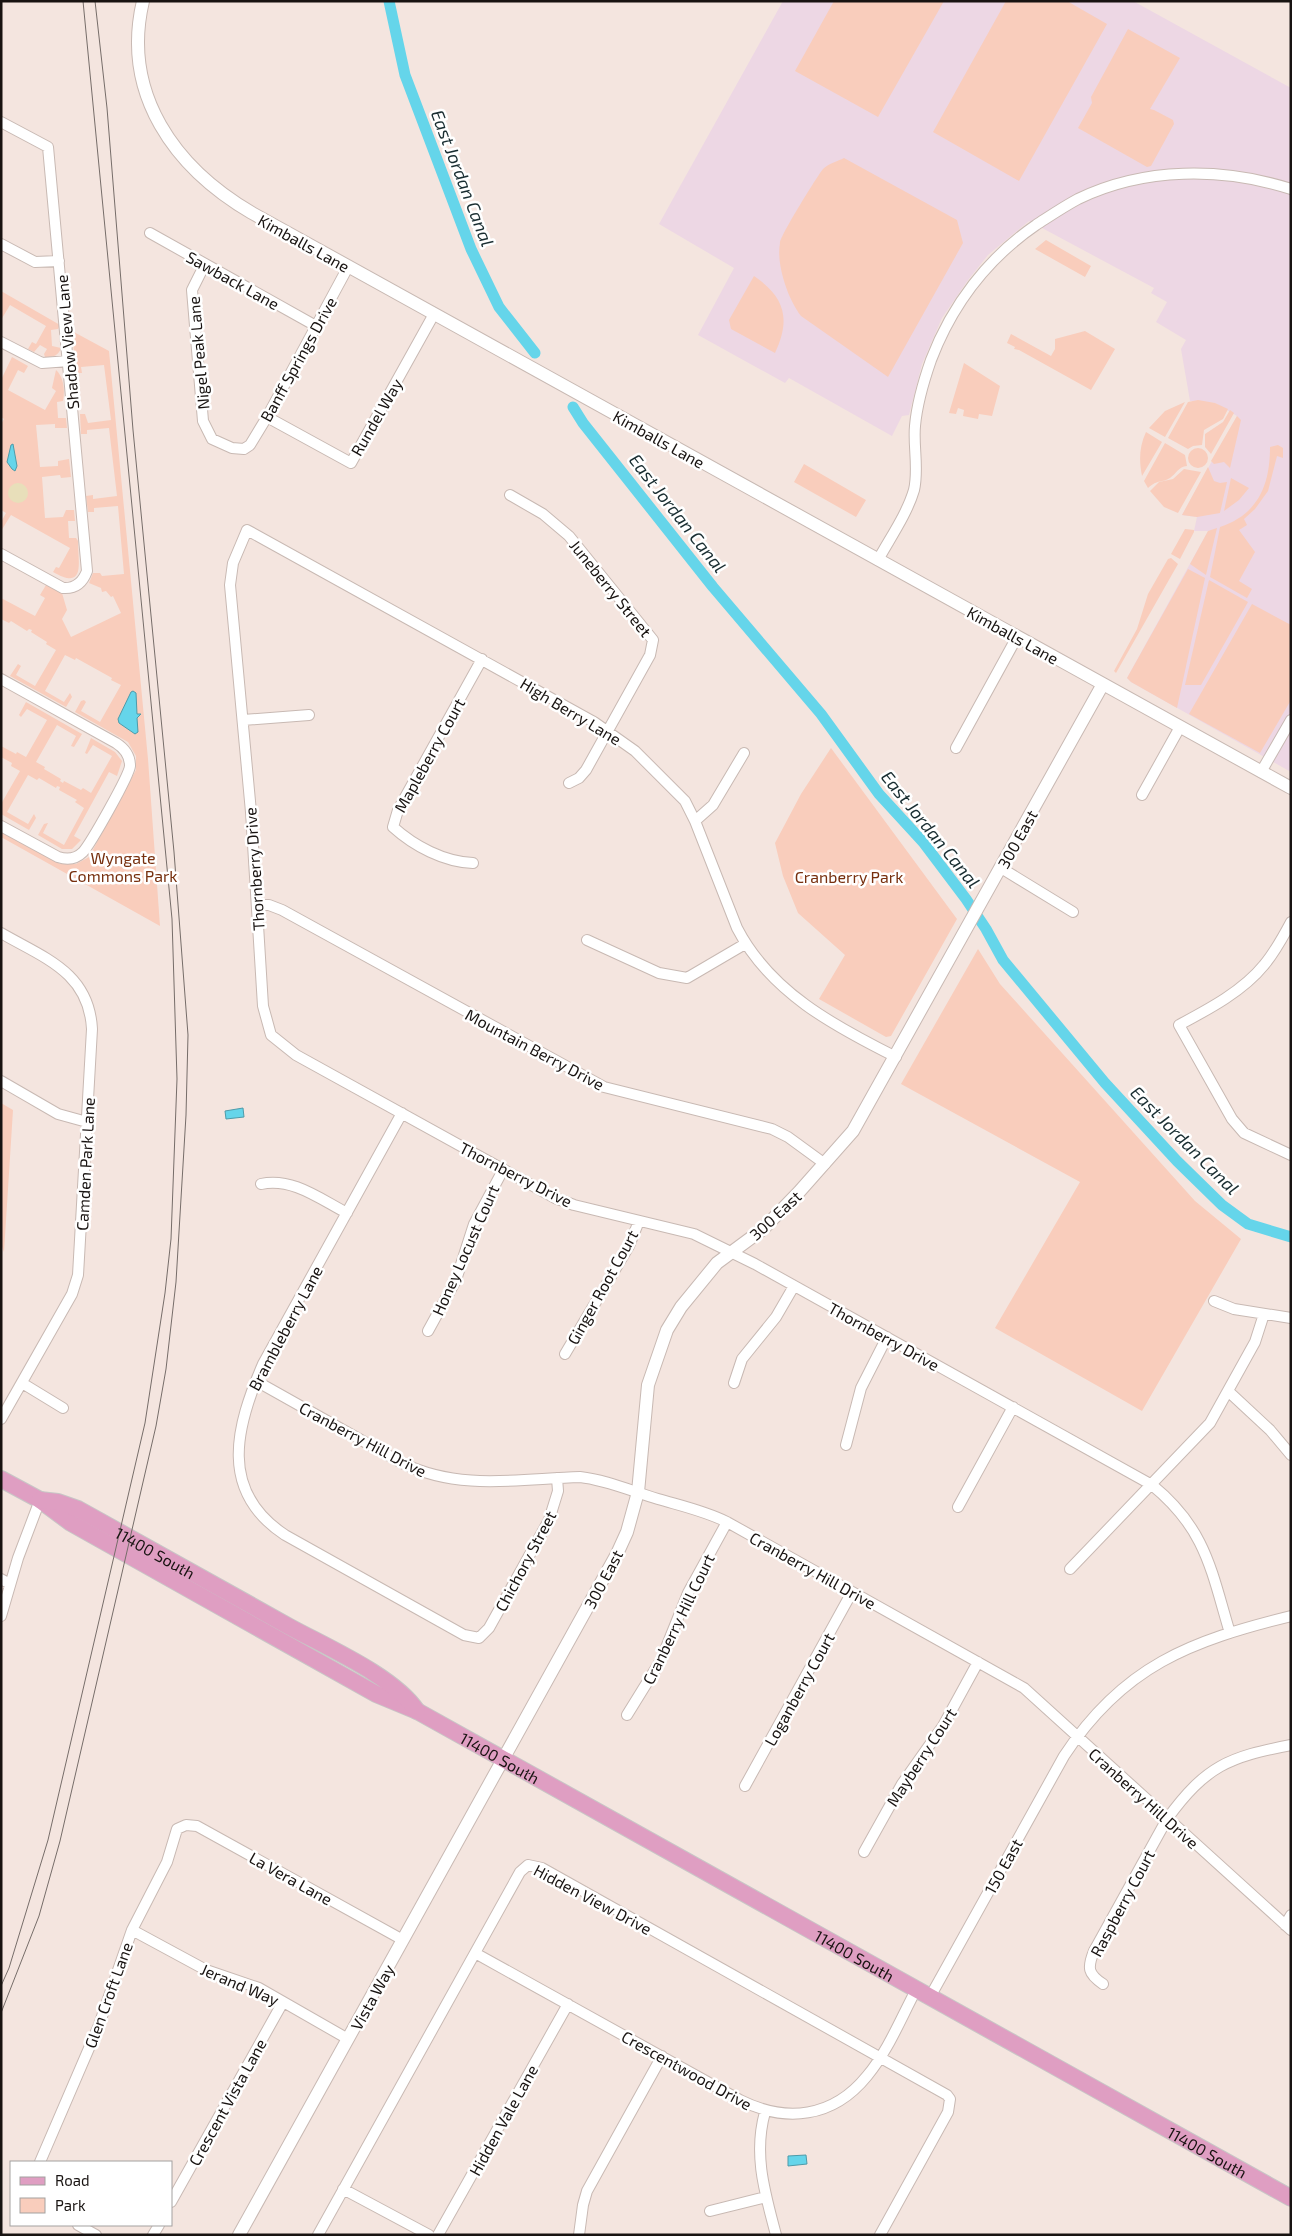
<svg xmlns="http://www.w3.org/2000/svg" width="1292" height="2236" viewBox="0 0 1292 2236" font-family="'Exo 2',sans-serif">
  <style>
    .education { fill: #edd7e4 }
    .green { fill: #f9cdbc }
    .sand { fill: #e8dfba }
    .water { fill: #65d5ea; stroke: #4e9ba9 }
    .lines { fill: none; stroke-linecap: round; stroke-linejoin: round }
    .canal { stroke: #65d5ea; stroke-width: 11 }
    .minor-casing { stroke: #c8b9b3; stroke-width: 12 }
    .tertiary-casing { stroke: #c8b9b3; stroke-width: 14 }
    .primary-casing { stroke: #c8c6c6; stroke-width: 18 }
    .minor { stroke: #fff; stroke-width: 10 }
    .tertiary { stroke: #fff; stroke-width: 12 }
    .primary { stroke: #df9ec2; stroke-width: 16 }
    .tram { stroke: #766d69; stroke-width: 1 }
    .labels { text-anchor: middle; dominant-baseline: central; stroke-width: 5; stroke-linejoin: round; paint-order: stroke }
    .street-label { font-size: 16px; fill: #181311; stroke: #fff }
    .park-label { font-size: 16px; fill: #77300f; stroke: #fff }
    .water-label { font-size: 18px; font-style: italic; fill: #192d31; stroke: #fff }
  </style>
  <rect width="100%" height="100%" fill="#f4e5df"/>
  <path class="education" d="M783,1H1133L1291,88V772L1131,682L1127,678L1208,531H1194L1197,517L1182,515L1237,416L1215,403L1190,401L1181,349L1186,340L1156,322L1167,302L1151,293L1154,288L1029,221L988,255L968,280L942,318L922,364L909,415L902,416L892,436L789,378L785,383L698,335L734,268L659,224Z"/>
  <path class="green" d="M834,1H944L878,117L795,71Z
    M1006,1H1067L1107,24L1019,181L933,132Z
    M1128,29L1180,58L1150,109L1154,110L1173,120L1174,124L1151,166L1147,167L1078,128L1092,103L1091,97Z
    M844,158L957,220L963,243L888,377L801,316C788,299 776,265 780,243C780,236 818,175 823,169C828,164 838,161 844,158Z
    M1046,240L1091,266L1085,277L1035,249Z
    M754,276C785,297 791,319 775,353L731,329L729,320Z
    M1,291L60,325L58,329L51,330L52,346L61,348C58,356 54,357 45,357L44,354L47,349L40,345L34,352L28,349L32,342L36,344L46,326L10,305L1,320Z
    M72,331L109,351L148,759L160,926L1,837V832L60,864H76L89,857L136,770V756L128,742L75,712L81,701L84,700L86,702L81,711L100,722L121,685L111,680L112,678L76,658L75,660L65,655L45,691L64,702L70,693L72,697L66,707L10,676L18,664L21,666L16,675L35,686L56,650L46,644L47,642L31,632L32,630L29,629L27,631L11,621L9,623L1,619V598L35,616L45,598L40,595L46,585L62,593L67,610L62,619L71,637L121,613L113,596L111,597L106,591L102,592L101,588L89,583L93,573H100L102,576L124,574L118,506L94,508V512H88L86,496L93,495V499L117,496L109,428L87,430V434H81L80,414H85L88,423L111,420L104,365L81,367L82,373H76Z
    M1085,331L1115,349L1091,390L1019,350L1014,349L1015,347L1007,343L1011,334L1051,356L1055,349V339Z
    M12,357L28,366L24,373L18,370L8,390L45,410L56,391L52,388L56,370C64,377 65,391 63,401L57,402L58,418H66L67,428H55V424L36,425L40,467L58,466V461L69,459L71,477L61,478L60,475L42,477L45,518L63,517L66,510H74L75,521H68L69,538H76L78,541C78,563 86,591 53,572L56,567L59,568L70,548L11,515L1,531V522L6,513L1,510V424L4,419L1,417V380Z
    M964,363L1000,386L992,416L979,414L978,419L963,416L964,410L958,408L956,414L949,413Z
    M1198,400L1215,403L1228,409L1223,419L1204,430L1202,445L1193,446L1188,449L1168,438L1188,402Z
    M1185,402L1165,437L1149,428L1165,411Z
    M1230,410L1234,413L1211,454L1205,447V434L1223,422Z
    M1237,416L1241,420L1230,468L1224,462L1214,464L1211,461Z
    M1146,432L1162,442L1142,476C1139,461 1139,447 1146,432Z
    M1165,443L1185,455L1187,466C1178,467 1177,473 1170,478C1162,483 1158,479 1148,488L1144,481Z
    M1278,445L1283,448V458L1277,456L1268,491L1255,509L1244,519L1247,525L1239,530L1255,552L1239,581L1252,589L1247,598L1210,577L1220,527C1259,514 1270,484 1270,447Z
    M1188 458a10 10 0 1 1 20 0a10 10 0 1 1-20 0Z
    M804,464L866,500L856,517L794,482Z
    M1208,467L1214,481L1220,483L1227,482L1220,513L1197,517L1182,515Z
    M1184,469L1201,472L1178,513L1164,507L1150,491L1159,482L1173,479Z
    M1231,478L1249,488L1239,500L1224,511Z
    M1217,528L1206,575L1190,564L1208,531Z
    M1185,529L1194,530V532L1180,559L1171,554Z
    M1171,558L1178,564L1116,673L1114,671L1137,629L1148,594L1168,559Z
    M1188,569L1205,578L1177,708L1131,682L1127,678Z
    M1209,580L1248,602L1201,685H1185Z
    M1252,604L1291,625V700L1260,753L1189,714Z
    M26,702L82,734L74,747L71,746L76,736L57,725L36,762L45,767L44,769L61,779L60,781L63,783L64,781L81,790L83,788L91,793L112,756L93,745L87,754L85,753L91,738L115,752L122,761L117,776L109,772L74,836L81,840L72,849H62L38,835L44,824L48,823L43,833L64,845L84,808L75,802L77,800L59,790L60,787L57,786L56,788L39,778L37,780L28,775L7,812L28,824L34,814L36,818L29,830L1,814V804L20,771L11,766L12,763L1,757V746L16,754L17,752L26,757L47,720L27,709L21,717L19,715Z
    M831,748L957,919L891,1036L886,1037L819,999L845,955L798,913L783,876L775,843L801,794Z
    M978,949L1000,984L1195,1201L1241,1239L1142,1411L995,1328L1080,1182L901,1084Z
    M1,1103L13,1110L4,1252L1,1244Z"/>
  <path class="sand" d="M8 493a10 10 0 1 1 20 0a10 10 0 1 1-20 0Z"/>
  <path class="water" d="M13,444L17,466L15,471L12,469L7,462L11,445Z
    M133,691L136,693L137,714H141L137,718L138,732L135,734L119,723L118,719L131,692Z
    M243,1108L244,1117L226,1119L225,1111Z
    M806,2155L807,2164L788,2166V2156Z"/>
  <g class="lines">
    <path class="canal" d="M389,1L405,75L471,249L499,307L535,353
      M573,407L583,423L713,587L821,714L879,794L923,842L966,899L986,929L1003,960L1105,1083L1177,1161L1222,1205L1248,1224L1291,1237"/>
    <g class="minor-casing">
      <path id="minor" d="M1,122L48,147L87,571C83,582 76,589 63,588L1,554
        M150,233L316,326
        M1,244L35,262L59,261
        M205,264L192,290L203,421L212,439L232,448L244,449L250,445L267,417L348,267
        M1,342L42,363L69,361
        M267,417L351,463L434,314
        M510,495L543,514L569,536L653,640L650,655L586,770L579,778L569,783
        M878,560C890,538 907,514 914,490C919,469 913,446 915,426C917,403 924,380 931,360C952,305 988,258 1036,225C1050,216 1063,207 1078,199C1144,167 1222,167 1291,189
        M1,679L116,743C124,748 130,756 130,766C129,776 91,843 83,852C76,859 67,860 58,857L1,826
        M243,720L309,715
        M956,748L1017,637
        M1261,772L1291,720
        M1142,795L1180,727
        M695,821L713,805L744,753
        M473,863C444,862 414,846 393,827L398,810L482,659
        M1001,868L1073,912
        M257,905H269L282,910L604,1087L772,1129L788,1137L825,1164
        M1291,922C1283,937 1275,952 1264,965C1243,991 1209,1009 1179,1025L1232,1119L1244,1133L1291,1155
        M1,933C44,958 89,972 92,1029L78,1275L72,1294L1,1419
        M587,940L659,973L687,978L745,944
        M896,1057C834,1026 770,992 737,928L695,821L685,801L635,751L594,722L247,530L233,563L230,585L251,812L263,1006L271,1035L296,1055L555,1198L574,1205L694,1234L755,1264L1152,1485C1206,1529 1211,1570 1230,1633
        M1,1081L58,1114L87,1122
        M402,1113L263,1364C236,1426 218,1491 285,1535L464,1635L479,1638L489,1628L549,1520L558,1491L557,1478
        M261,1184C292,1177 320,1199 347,1213
        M1214,1301L1234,1309L1291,1318
        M428,1331L456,1280L474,1224L503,1170
        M565,1354L629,1246L639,1221
        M256,1381L402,1463C459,1491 518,1479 580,1477C607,1480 631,1491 658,1499C682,1506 705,1511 727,1522L1024,1688L1291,1930
        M22,1383L63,1408
        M734,1383L742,1359L776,1317L794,1286
        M1228,1391L1270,1430L1291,1455
        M846,1445L861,1388L887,1337
        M958,1507L1013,1407
        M1070,1569L1210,1423L1255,1342L1264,1314
        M1,1579L10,1584
        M1,1616L18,1558L40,1500
        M627,1715L661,1660L688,1593L727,1522
        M745,1786L852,1592
        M864,1852L902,1784L943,1726L978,1662
        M1285,1925L1291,1915
        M132,1930L206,1970L259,1988L348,2039
        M475,1953L740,2100C786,2123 833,2118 867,2076C888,2051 901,2018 916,1990
        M1103,1984C1088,1974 1087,1968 1094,1951L1167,1819C1206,1766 1228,1757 1291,1745
        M930,1997L1064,1756C1123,1666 1190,1641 1291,1616
        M765,2112C753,2155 765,2193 776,2235
        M40,2162L99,2025L132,1930L167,1862L177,1829L186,1825L197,1826L403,1940
        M343,2189L429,2235
        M171,2202L283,2002
        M710,2211L766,2197
        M78,2225L96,2235
        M153,2235L159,2225
        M318,2235L520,1872L528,1865L542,1868L947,2095L950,2099L948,2112L880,2235
        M438,2235L568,2004
        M579,2235L583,2205L587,2191L662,2056"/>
    </g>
    <g class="tertiary-casing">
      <path id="tertiary" d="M143,1C121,94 175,168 252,213L1291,788
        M239,2235L617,1554L627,1532L638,1492L648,1385L667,1330L681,1307L717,1263L763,1229L799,1192L853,1131L1103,684"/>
    </g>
    <g class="primary-casing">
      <g id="primary">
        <path id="s1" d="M1,1479L40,1500L71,1523L376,1694L417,1711L1291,2198"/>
        <path id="s2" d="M40,1500L58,1502L78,1509C148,1548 218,1587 288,1626C326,1647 394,1676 417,1711"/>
      </g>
    </g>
    <use href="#minor" class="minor"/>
    <use href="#tertiary" class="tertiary"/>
    <use href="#primary" class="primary"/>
    <path class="tram" d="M1,1986L9,1968L48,1840L145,1423L165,1293L171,1239L177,1079L172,919L83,1
      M1,2013L39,1916L60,1841L156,1426L166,1369L176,1282L186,1115L188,1035L174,852L133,430L107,108L95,1"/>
  </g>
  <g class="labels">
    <g class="street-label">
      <text transform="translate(304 243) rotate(29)">Kimballs Lane</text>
      <text transform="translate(233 280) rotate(29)">Sawback Lane</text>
      <text transform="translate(67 342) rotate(-95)">Shadow View Lane</text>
      <text transform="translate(198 353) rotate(-95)">Nigel Peak Lane</text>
      <text transform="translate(298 359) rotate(-61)">Banff Springs Drive</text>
      <text transform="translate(376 417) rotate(-60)">Rundel Way</text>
      <text transform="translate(659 439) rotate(29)">Kimballs Lane</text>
      <text transform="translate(611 588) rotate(51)">Juneberry Street</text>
      <text transform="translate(1013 635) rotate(29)">Kimballs Lane</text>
      <text transform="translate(571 711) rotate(31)">High Berry Lane</text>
      <text transform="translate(429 755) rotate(-61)">Mapleberry Court</text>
      <text transform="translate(1017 839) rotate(-61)">300 East</text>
      <text transform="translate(254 869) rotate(-94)">Thornberry Drive</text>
      <text transform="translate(535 1049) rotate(28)">Mountain Berry Drive</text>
      <text transform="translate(85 1164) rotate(-87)">Camden Park Lane</text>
      <text transform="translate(516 1174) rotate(27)">Thornberry Drive</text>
      <text transform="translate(775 1215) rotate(-43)">300 East</text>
      <text transform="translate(465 1250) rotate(-66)">Honey Locust Court</text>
      <text transform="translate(602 1287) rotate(-61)">Ginger Root Court</text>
      <text transform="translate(285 1328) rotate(-62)">Brambleberry Lane</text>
      <text transform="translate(884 1336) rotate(29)">Thornberry Drive</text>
      <text transform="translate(363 1439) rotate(28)">Cranberry Hill Drive</text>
      <text stroke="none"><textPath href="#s2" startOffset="128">11400 South</textPath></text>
      <text transform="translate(525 1561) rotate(-62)">Chichory Street</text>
      <text transform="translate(813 1570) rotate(29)">Cranberry Hill Drive</text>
      <text transform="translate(603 1579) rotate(-62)">300 East</text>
      <text transform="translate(678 1619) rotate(-64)">Cranberry Hill Court</text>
      <text transform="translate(799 1689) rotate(-61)">Loganberry Court</text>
      <text transform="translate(921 1757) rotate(-57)">Mayberry Court</text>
      <text stroke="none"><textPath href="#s1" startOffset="572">11400 South</textPath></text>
      <text transform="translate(1144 1798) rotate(42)">Cranberry Hill Drive</text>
      <text transform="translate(1003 1866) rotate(-61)">150 East</text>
      <text transform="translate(291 1878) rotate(29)">La Vera Lane</text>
      <text transform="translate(593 1899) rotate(28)">Hidden View Drive</text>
      <text transform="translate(1122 1903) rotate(-62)">Raspberry Court</text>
      <text stroke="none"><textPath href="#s1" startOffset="978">11400 South</textPath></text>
      <text transform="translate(240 1984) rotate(23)">Jerand Way</text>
      <text transform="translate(108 1995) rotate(-70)">Glen Croft Lane</text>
      <text transform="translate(372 1997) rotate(-61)">Vista Way</text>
      <text transform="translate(687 2070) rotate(29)">Crescentwood Drive</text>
      <text transform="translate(227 2102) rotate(-61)">Crescent Vista Lane</text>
      <text transform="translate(503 2120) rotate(-61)">Hidden Vale Lane</text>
      <text stroke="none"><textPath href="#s1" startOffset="1382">11400 South</textPath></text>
    </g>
    <g class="park-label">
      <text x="123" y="857">Wyngate<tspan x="123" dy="18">Commons Park</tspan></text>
      <text x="849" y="876">Cranberry Park</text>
    </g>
    <g class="water-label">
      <text transform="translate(463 178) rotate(69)">East Jordan Canal</text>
      <text transform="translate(678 513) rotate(52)">East Jordan Canal</text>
      <text transform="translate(931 829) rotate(51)">East Jordan Canal</text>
      <text transform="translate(1185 1140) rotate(45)">East Jordan Canal</text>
    </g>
  </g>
  <rect width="1292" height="2236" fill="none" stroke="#181311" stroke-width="5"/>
  <rect x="10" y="2161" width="162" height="65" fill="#ffffff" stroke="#a3a1a0"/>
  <rect x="20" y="2177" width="25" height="8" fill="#df9ec2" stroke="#a3a1a0"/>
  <text x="55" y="2186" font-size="15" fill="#181311">Road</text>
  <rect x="20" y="2198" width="25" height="15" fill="#f9cdbc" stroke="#a3a1a0"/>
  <text x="55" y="2211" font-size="15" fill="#181311">Park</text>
</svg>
